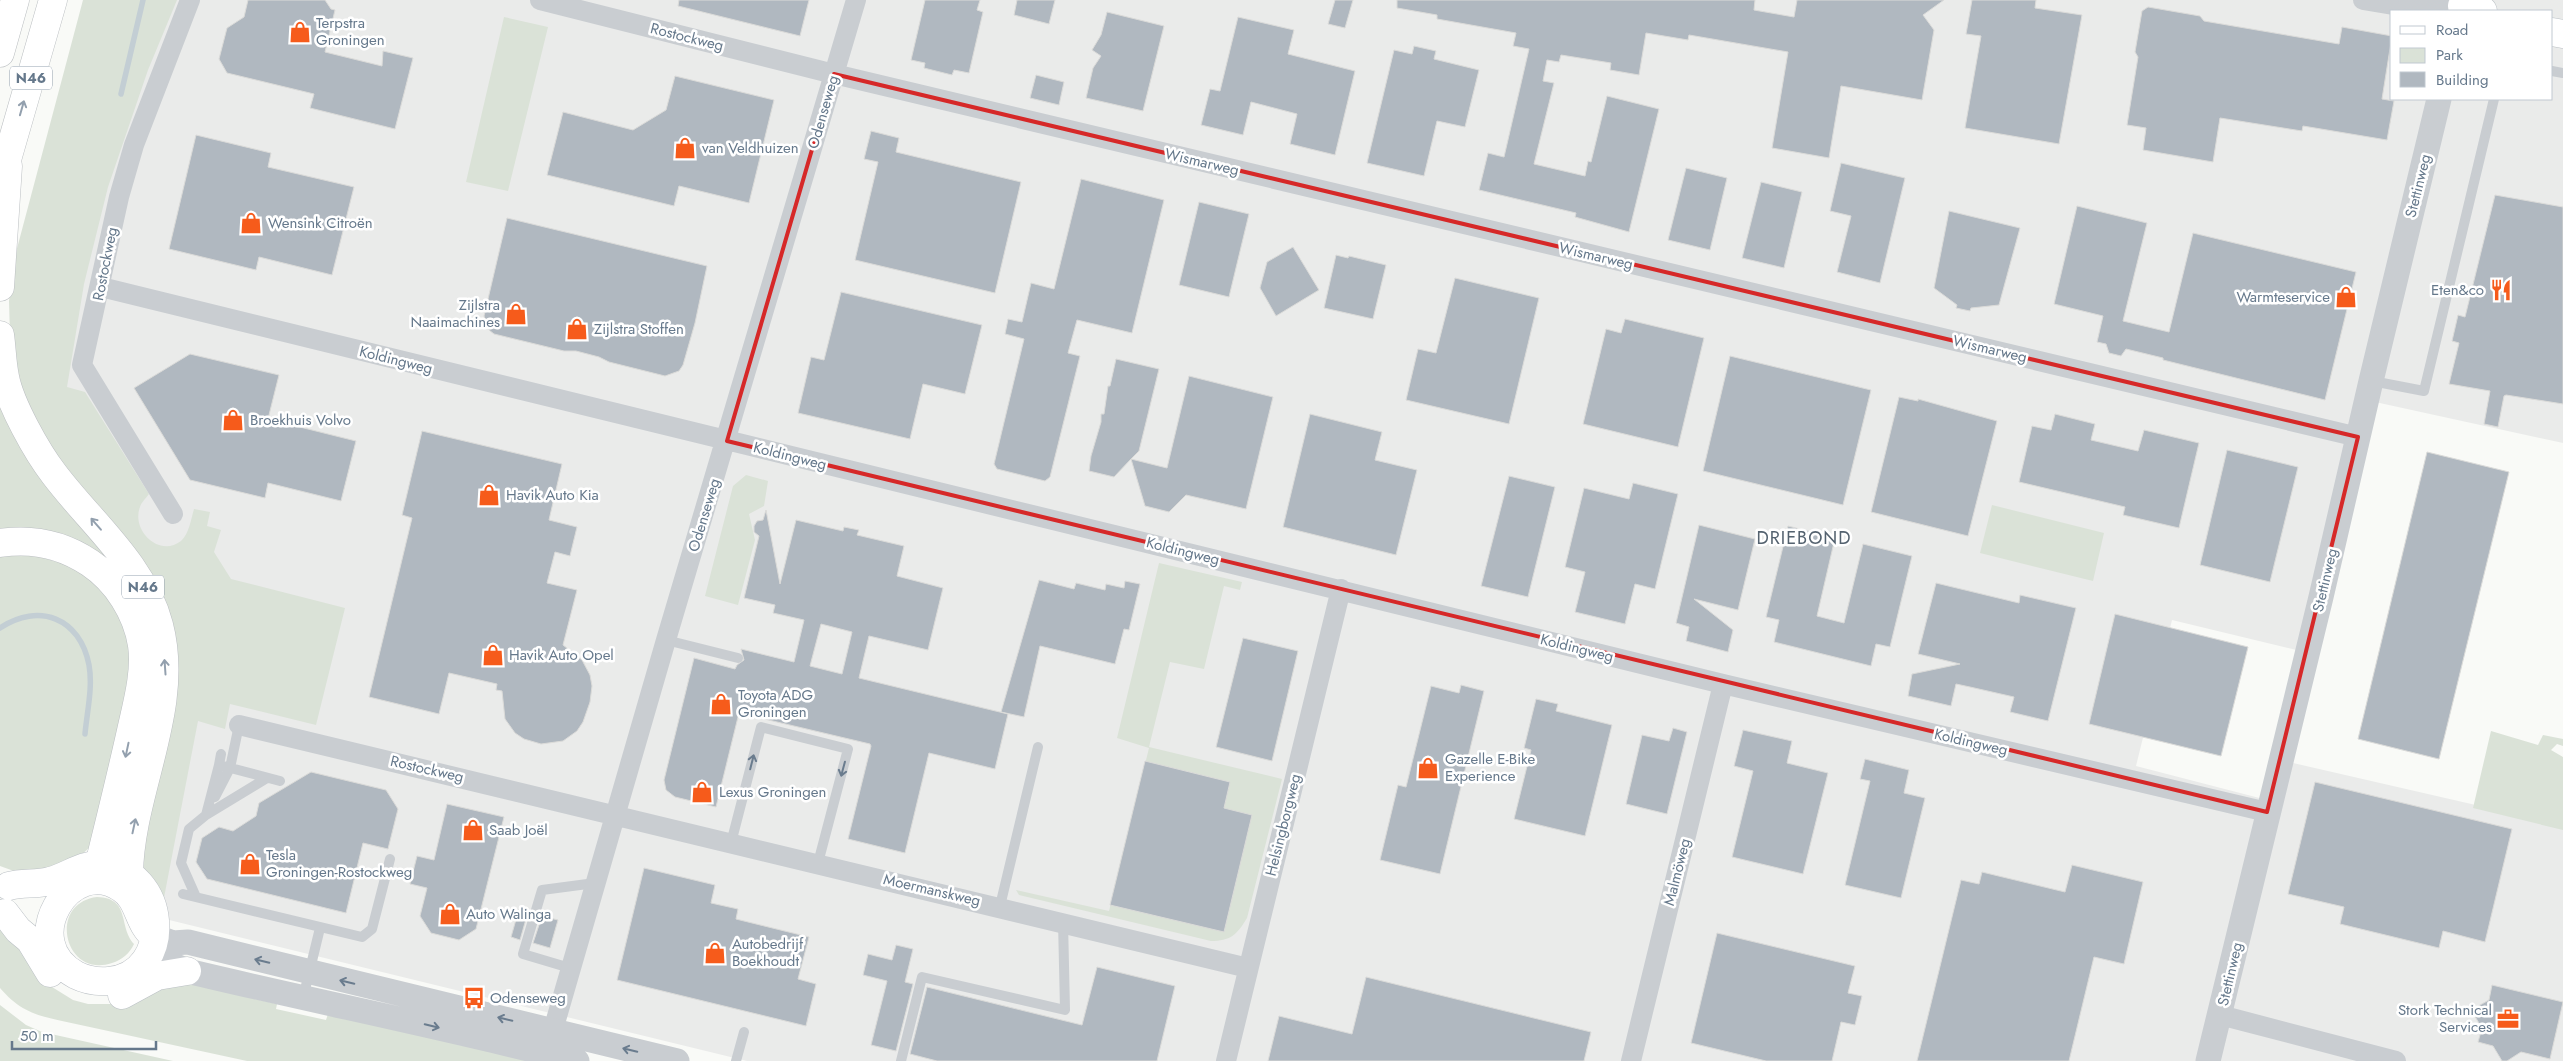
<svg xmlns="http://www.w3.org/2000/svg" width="2563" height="1061" viewBox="0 0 2563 1061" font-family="Jost,sans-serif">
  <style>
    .built { fill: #eaebea; fill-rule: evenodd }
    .green { fill: #dae2d7 }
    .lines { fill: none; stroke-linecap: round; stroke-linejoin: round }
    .stream { stroke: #c3ced4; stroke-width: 5.5 }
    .building { fill: #b0b8c0; stroke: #dbdbd9; fill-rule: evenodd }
    .secondary-casing { stroke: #bbc0c5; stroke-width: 29 }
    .trunk-casing { stroke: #bbbfc2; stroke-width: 29 }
    .service { stroke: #c9cdd1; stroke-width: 10 }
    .minor { stroke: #c9cdd1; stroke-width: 20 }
    .tertiary { stroke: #c9cdd1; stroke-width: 25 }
    .secondary { stroke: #fff; stroke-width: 28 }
    .trunk { stroke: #fff; stroke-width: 28 }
    .oneway { stroke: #93a0ae }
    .oneway2 { stroke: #6a7c8e }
    .marked { fill: none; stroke: #d62828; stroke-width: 4; stroke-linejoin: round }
    .labels { text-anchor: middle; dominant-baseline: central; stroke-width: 5; stroke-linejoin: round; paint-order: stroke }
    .shield { fill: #fff; stroke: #93a0ae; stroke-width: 1 }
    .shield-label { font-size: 14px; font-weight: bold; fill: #65788b }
    .poi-label { font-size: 15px; fill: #65788b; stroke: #fff; text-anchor: start }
    .street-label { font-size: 15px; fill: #65788b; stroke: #fff }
    .quarter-label { font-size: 18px; letter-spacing: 1px; fill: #54626f; stroke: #fff }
  </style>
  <rect width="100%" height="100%" fill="#f9faf7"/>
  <path class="built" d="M111,0H2563V443L2366,400L2305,652L2172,620L2136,766L2271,801L2280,760L2563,825V1061H747L161,918L18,332ZM2392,11H2552V99H2392Z"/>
  <path class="green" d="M83,0H177L148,70L108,187L84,284L67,387L85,392L149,494C146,498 141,503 140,507C131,530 159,558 181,541C189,534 191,519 194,509L210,512L207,526L221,530L214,552L231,579L345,608L316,725L230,704L225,729L198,721L162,908L139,863L168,724L97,511L43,437L25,402L10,336L9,301L15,256Z
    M504,17L548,27L508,191L466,182Z
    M0,394L120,574L0,536Z
    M746,475L768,481L764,506L749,514L755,540L738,605L705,596L733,486Z
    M1992,505L2104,533L2093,581L1980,553Z
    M32,555L73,566L89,577L115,607L128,640L133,671L92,845L76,860L22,874L0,866V556Z
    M1159,563L1242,582L1240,590L1224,586L1204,669L1170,662L1149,747L1282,779L1247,918C1237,935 1230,941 1211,941L1019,895L1016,890L1109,911L1149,748L1117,738Z
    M2491,731L2538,745L2543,735L2563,739V746L2557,744L2551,750L2563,757V830L2473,808Z
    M97,897C131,898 118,926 134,944C130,953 122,960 112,963C64,979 47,903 97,897Z
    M0,927L13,935L52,987L73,1000L88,1004H112L178,981L277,1004L276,1009L326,1020L328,1014L539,1061H247L62,1021C34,1015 19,1010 0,988Z
    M0,1005L26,1025L42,1032L173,1061H0Z"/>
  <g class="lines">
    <path class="stream" d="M121,94L143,0
      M0,628C39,602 80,618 89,665C93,687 87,712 85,734"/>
  </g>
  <path class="building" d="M248,0H325L331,9L335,10L325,52L382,66L383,51L413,58L395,129L310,108L314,94L227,73L219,59L227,28L244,17Z
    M679,0H809L800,36L678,6Z
    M925,0H980L977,10L983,12L969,73L954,70L952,75L924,68L925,63L911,60Z
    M1017,0H1055L1049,24L1014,15Z
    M1335,0H1353L1345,28L1328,24Z
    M1397,0H1755L1754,10L1794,17L1797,0H1944L1923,15L1934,30L1922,100L1841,86L1829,158L1772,148L1788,52L1689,35L1688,40L1646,33L1639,75L1610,70L1611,63L1561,55L1559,62L1547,60L1543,81L1554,83L1534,164L1585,176L1588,161L1591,162L1607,96L1659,109L1629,232L1575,217L1576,213L1479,190L1488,153L1504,157L1529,49L1513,46L1516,33L1437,19V15L1397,8Z
    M1972,0H2036L2035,8L2082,15L2059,144L1965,128L1981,36L1966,34Z
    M2148,7L2200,16L2204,21L2339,44L2342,27L2392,36L2382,99L2394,101L2387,140L2303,126L2302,131L2220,118L2213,162L2143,150L2146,128L2127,125L2138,57L2135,52L2142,11Z
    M1107,12L1164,26L1143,111L1086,98L1093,68L1101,56L1092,50L1101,35Z
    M1238,17L1294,30L1288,54L1355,71L1335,155L1290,144L1297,114L1251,102L1243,135L1201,125L1210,89L1220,91Z
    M1414,46L1436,51L1434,59L1479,70L1465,127L1437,121L1424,176L1367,163L1394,50L1412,54Z
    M1036,75L1064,82L1059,105L1030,98Z
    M675,76L774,100L749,203L679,186L674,206L547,175L563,112L633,130L666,110Z
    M871,131L899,138L896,152L1021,182L995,293L855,260L878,162L864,159Z
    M196,135L271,153L268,167L354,187L332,275L259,257L256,270L169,249Z
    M1841,163L1905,178L1880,283L1837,272L1851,216L1830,211Z
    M1686,168L1727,178L1710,250L1668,240Z
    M1081,179L1164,200L1132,333L1077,320L1068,353L1080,356L1050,477L1045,481L997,469L994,464L1024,339L1005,334L1008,319L1022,322L1031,283L1054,289Z
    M1761,182L1802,192L1784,268L1742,258Z
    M2495,195L2563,207V404L2506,395L2504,396L2498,427L2484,424L2490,391L2449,384L2459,343L2452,341L2458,315L2465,317Z
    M1199,202L1249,214L1229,297L1179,285Z
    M2077,206L2147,223L2123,321L2169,332L2193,233L2356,272L2325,400L2163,360V358L2126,349L2121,356L2109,353L2106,344L2097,342L2103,316L2054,304Z
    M1949,211L2020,228L1999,305L1971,308L1970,311L1956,308L1957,305L1934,288Z
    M507,218L707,266L695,323L683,365L679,371L665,376L609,362L599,357L576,351H564L494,334L489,330L484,316Z
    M1293,247L1319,290L1276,316L1260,288L1267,262Z
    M1336,255L1348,258L1349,256L1386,265L1373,319L1324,308Z
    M1455,278L1539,298L1509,424L1406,400L1418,349L1436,353Z
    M841,292L982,325L965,394L923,384L910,439L798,413L811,357L824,360Z
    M1625,319L1704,338L1678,447L1583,424L1606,329L1621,333Z
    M190,354L279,375L268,419L356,441L341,501L268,483L265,498L190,480L134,388Z
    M1730,356L1871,390L1843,505L1703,471Z
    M1116,359L1159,369L1139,451L1131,459L1167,468L1189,376L1273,397L1246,509L1186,495L1169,512L1145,506L1131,459L1114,477L1089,471L1091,456L1101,422V414H1104L1108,386H1110Z
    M1899,397L1918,401V399L1997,421L1968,536L1871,512Z
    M1310,414L1382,432L1375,460L1417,470L1396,555L1283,527Z
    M2055,414L2095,424L2091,440L2138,451L2144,430L2199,443L2179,528L2123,515L2125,507L2019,482L2032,426L2051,430Z
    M422,431L562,464L549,520L577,527L570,556L555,552L547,583L577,590L563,645L582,660L590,675L592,686L590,702L583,722L577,731L563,741L541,744L524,739L515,733L505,719L502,691L496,690L497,684L449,673L439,714L369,697L412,518L402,515Z
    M2227,450L2298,467L2270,582L2200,565Z
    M2427,452L2509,472L2439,759L2358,739Z
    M1509,476L1555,487L1528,597L1481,586Z
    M1633,483L1678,494L1655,589L1635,584L1625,624L1575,612L1585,572L1565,567L1584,488L1629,499Z
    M766,510L780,584L796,520L843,531L844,527L859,530L857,535L904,546L897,576L943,588L928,650L869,636L859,678L1008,714L995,769L929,753L905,853L848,839L871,746L870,744L739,713L716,807L675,797L666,790L664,780L694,658L735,669L737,665L744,660L741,649L794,662L804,620L773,613L775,605L744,598L759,536L754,532V526L757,521L763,520ZM821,624L852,632L842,674L810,666Z
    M1699,525L1755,539L1738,610L1694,599L1733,630L1728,652L1686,641L1689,627L1676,623Z
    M1788,526L1835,538L1817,616L1844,623L1863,544L1912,556L1890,647L1876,644L1871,666L1774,642L1779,620L1766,617Z
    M1039,580L1074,589L1076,583L1105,590L1106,584L1124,588L1125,581L1140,584L1129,630L1124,629L1115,664L1040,646L1024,717L1001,712Z
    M1936,583L2019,603L2020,595L2076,608L2048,721L2010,712L2014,697L1970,687L1956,684L1951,706L1908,696L1912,674L1960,664L1918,654Z
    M2115,614L2248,647L2221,756L2089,724Z
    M1243,638L1298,651L1272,761L1216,747Z
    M1461,685L1484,691L1440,874L1380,860L1398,785L1406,787L1431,686L1459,693Z
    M1536,699L1558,704L1556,711L1612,725L1585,836L1514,819L1531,750L1524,748Z
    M1673,728L1687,732L1667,814L1626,804L1642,735L1669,741Z
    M1743,730L1792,741L1787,763L1828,773L1803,874L1732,857L1753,771L1734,766Z
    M1865,759L1909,770L1904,793L1925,798L1901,898L1845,885L1870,781L1860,779Z
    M1145,761L1230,782L1224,808L1252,815L1224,932L1110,905Z
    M311,772L386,790L398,809L388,849L363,843L346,913L207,879L196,862L202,838L219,827L233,831L256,816L259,803Z
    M2315,782L2512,829L2485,942L2443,931L2439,948L2340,924L2344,907L2288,894Z
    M447,804L504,817L476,929L459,940L431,933L420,916L427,888L410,884L417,856L434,860Z
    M2072,865L2143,882L2124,964L2094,957L2069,1061H1917L1961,880L1979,884L1982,872L2065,892Z
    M644,868L715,885L711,903L738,909L736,919L809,937L798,979L816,984L806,1026L617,980Z
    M519,909L528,912L520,940L511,937Z
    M542,916L558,920L550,948L533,943Z
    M1717,933L1855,966L1848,993L1862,996L1855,1025L1841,1022L1832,1061H1766L1691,1043Z
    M896,945L913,949L905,982L913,984L896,1051L871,1045L887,981L863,975L868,954L892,960Z
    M1097,967L1175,986L1157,1061H937L910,1054L927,987L1082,1025Z
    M1366,977L1591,1032L1584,1061H1268L1279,1016L1352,1034Z
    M2492,985L2563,1002L2550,1059L2521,1052L2507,1061H2502L2493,1046L2478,1042L2482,1028L2471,1010L2489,1000Z"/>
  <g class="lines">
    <g class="secondary-casing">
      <path id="secondary" d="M2462,6L2483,11
        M2552,32L2563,34
        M9,886C23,882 36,885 50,881C67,877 82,864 100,865C168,869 176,974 109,981C98,982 86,980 76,975C16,942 70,854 121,888C140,900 137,923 154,936
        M5,913L18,930L30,940L50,973
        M122,995L157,976L187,971"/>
    </g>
    <g class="trunk-casing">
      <path id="trunk" d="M0,53L15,0
        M0,184L53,0
        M0,287L8,166
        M0,335C2,349 2,363 5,377C10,404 37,452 54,474C90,522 143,564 159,625C181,709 130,791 129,874
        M0,543C33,538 62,544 90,563C117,581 137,613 142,645C146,672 137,704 131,731C121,776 110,820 99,865"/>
    </g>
    <path class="service" d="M2552,71L2563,73
      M2372,381L2424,391L2494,99
      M666,640L738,658
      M219,765L221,754
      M215,797L230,768L239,725
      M206,815L267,778
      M731,843L761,727L848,749L818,863
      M183,894L362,937L372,929L390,859
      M196,897L181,863L189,829L206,815L219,765L280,781
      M1000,906L1038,747
      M570,968L523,954L542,890L595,883
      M303,998L320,928
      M736,1061L744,1032
      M901,1061L922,977L1065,1010L1063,921"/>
    <path class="minor" d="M540,0L834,74L2358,437
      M2363,0L2405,7L2413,11
      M2405,7L2438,2L2462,6
      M101,287L1723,684L2267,812
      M173,514L82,365L119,197L134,145L190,0
      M239,725L1248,968
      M2220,1015L2396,1061
      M549,1044L666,640L856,0
      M1226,1061L1341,589
      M1631,1061L1723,684"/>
    <path class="tertiary" d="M154,936L173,943L188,942L677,1061
      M169,963L187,971C317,1002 448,1028 577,1061
      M2208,1061L2321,597L2371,381L2439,99"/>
    <use href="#secondary" class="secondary"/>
    <use href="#trunk" class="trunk"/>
  </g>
  <defs><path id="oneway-shaft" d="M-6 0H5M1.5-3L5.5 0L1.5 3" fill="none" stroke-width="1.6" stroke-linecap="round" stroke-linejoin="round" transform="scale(1.25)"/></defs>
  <g class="oneway">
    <use href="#oneway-shaft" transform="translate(22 108) rotate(-74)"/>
    <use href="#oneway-shaft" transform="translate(96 524) rotate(-131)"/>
    <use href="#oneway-shaft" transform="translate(165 667) rotate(-94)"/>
    <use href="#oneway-shaft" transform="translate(127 750) rotate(102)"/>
    <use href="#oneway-shaft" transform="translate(134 826) rotate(-78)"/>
  </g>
  <g class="oneway2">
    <use href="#oneway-shaft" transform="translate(752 762) rotate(-76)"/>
    <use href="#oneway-shaft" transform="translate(843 769) rotate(105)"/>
    <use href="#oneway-shaft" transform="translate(262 961) rotate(-166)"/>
    <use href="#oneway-shaft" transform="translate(347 982) rotate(-167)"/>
    <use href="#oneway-shaft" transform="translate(505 1019) rotate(-167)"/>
    <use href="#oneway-shaft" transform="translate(432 1026) rotate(14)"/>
    <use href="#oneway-shaft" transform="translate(630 1050) rotate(-166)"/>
  </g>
  <path class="marked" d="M834,74L2358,437L2267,812L727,441Z"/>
  <defs>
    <g id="shop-bare" transform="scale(1.725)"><path d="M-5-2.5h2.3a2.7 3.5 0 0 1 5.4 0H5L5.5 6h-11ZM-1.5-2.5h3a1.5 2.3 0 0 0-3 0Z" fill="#f65b1b" stroke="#fff" stroke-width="2.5" paint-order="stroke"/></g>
    <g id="restaurant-bare" transform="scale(1.725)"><path d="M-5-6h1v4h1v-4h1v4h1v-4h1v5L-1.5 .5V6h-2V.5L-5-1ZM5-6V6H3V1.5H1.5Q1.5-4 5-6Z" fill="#f65b1b" stroke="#fff" stroke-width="2.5" paint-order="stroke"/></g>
    <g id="bus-bare" transform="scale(1.725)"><path d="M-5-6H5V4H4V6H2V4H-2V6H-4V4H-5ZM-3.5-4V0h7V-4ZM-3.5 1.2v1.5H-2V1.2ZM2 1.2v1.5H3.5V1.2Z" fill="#f65b1b" stroke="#fff" stroke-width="2.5" paint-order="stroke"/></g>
    <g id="office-bare" transform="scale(1.725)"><path d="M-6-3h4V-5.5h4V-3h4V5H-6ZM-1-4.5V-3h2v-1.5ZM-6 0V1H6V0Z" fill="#f65b1b" stroke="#fff" stroke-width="2.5" paint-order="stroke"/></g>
  </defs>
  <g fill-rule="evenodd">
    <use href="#shop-bare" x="300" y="32"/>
    <use href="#shop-bare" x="685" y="148"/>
    <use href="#shop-bare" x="251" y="223"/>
    <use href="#restaurant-bare" x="2501" y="290"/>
    <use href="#shop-bare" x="2346" y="297"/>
    <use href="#shop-bare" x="516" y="314"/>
    <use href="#shop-bare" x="577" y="329"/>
    <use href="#shop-bare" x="233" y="420"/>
    <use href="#shop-bare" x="489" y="495"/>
    <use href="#shop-bare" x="493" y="655"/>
    <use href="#shop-bare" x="721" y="704"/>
    <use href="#shop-bare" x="1428" y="768"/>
    <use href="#shop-bare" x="702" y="792"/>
    <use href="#shop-bare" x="473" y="830"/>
    <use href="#shop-bare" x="250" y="864"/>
    <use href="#shop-bare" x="450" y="914"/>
    <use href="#shop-bare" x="715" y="953"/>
    <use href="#bus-bare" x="474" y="998"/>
    <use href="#office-bare" x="2508" y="1019"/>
  </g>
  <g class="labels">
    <g class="shield">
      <rect x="10" y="66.5" width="42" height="23" rx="4"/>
      <rect x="122" y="575.5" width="42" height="23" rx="4"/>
    </g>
    <g class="shield-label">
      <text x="31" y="78">N46</text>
      <text x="143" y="587">N46</text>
    </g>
    <g class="poi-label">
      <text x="316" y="23">Terpstra<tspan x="316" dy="17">Groningen</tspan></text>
      <text x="702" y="148">van Veldhuizen</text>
      <text x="268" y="223">Wensink Citroën</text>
      <text x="2484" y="290" text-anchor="end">Eten&amp;co</text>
      <text x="2330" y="297" text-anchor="end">Warmteservice</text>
      <text x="500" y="305" text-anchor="end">Zijlstra<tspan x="500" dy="17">Naaimachines</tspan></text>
      <text x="594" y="329">Zijlstra Stoffen</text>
      <text x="250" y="420">Broekhuis Volvo</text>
      <text x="506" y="495">Havik Auto Kia</text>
      <text x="509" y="655">Havik Auto Opel</text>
      <text x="738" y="695">Toyota ADG<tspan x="738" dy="17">Groningen</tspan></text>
      <text x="1445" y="759">Gazelle E-Bike<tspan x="1445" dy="17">Experience</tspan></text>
      <text x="719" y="792">Lexus Groningen</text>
      <text x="489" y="830">Saab Joël</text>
      <text x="266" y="855">Tesla<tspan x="266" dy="17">Groningen-Rostockweg</tspan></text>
      <text x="466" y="914">Auto Walinga</text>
      <text x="732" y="944">Autobedrijf<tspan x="732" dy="17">Boekhoudt</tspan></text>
      <text x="490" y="998">Odenseweg</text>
      <text x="2492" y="1010" text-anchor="end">Stork Technical<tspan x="2492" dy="17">Services</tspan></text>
    </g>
    <g class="street-label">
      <text transform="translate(687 37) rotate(14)">Rostockweg</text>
      <text transform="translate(823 112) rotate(-74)">Odenseweg</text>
      <text transform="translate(1202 162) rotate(13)">Wismarweg</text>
      <text transform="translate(2418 186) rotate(-76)">Stettinweg</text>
      <text transform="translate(1596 256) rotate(13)">Wismarweg</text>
      <text transform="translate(105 264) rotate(-79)">Rostockweg</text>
      <text transform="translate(1990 349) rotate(13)">Wismarweg</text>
      <text transform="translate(396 360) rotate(14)">Koldingweg</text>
      <text transform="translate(790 456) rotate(14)">Koldingweg</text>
      <text transform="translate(704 515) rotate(-73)">Odenseweg</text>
      <text transform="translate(1183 551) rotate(14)">Koldingweg</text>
      <text transform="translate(2325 580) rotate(-77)">Stettinweg</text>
      <text transform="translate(1577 648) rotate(14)">Koldingweg</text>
      <text transform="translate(1971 742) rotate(13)">Koldingweg</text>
      <text transform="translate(427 769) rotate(13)">Rostockweg</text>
      <text transform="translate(1283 825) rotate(-76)">Helsingborgweg</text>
      <text transform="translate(1677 872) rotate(-76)">Malmöweg</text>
      <text transform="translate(932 890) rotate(13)">Moermanskweg</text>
      <text transform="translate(2230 974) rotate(-77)">Stettinweg</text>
    </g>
    <g class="quarter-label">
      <text x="1804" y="538">DRIEBOND</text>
    </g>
  </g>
  <rect x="2390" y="10" width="162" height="90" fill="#ffffff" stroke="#c1c9d1"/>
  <rect x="2400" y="26" width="25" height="8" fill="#ffffff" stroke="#c1c9d1"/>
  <text x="2436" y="35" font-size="15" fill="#65788b">Road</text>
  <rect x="2400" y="48" width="25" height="15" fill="#dae2d7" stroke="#c1c9d1"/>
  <text x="2436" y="60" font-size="15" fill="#65788b">Park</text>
  <rect x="2400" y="72" width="25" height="15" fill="#b0b8c0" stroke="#c1c9d1"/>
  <text x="2436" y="85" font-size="15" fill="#65788b">Building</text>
  <path d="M12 1041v8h144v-8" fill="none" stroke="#65788b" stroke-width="2.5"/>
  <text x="20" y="1041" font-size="15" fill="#65788b" stroke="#ffffff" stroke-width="4" paint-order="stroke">50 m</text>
</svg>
